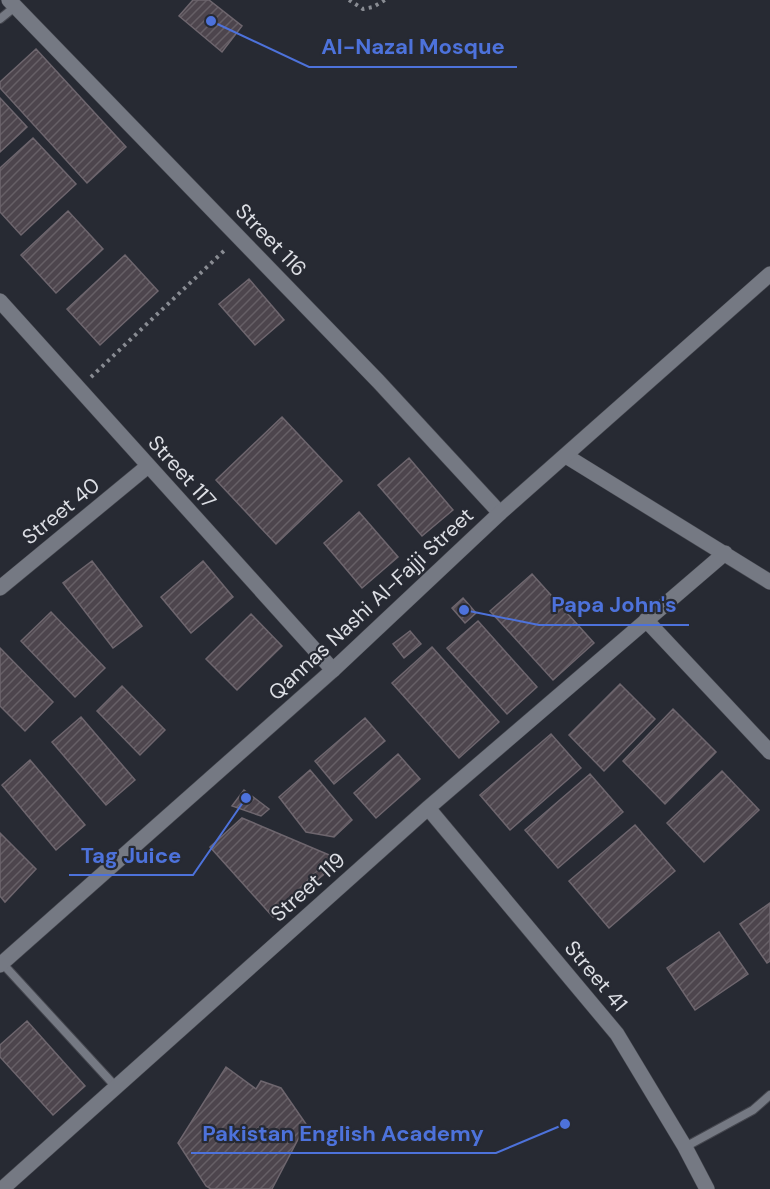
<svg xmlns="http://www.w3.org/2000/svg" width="770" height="1189" viewBox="0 0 770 1189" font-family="'DM Sans',sans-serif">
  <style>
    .building { fill: url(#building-hatch); stroke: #6e666e; stroke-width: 1.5 }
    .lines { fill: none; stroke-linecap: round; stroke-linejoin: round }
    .service-casing { stroke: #45474f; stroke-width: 10 }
    .minor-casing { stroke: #45474f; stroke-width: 16 }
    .tertiary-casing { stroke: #45474f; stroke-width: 16 }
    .path { stroke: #898c93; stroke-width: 4; stroke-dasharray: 3 4.5; stroke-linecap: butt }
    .service { stroke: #757983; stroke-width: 8 }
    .minor { stroke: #757983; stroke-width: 15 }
    .tertiary { stroke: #757983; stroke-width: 15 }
    .labels { text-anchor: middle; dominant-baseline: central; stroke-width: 4.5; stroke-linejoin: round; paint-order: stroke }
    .street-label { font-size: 21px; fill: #dcdee4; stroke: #272a33 }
    .leader { fill: none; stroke: #4d72db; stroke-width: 2 }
    .callout-dot { fill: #4d72db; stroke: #272a33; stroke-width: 2 }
    .callout-label { font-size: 22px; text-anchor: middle; font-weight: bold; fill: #4d72db; stroke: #272a33; stroke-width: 4.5; stroke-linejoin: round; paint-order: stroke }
  </style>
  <defs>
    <pattern id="building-hatch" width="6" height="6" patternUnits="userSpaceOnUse" patternTransform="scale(1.5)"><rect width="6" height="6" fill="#4d454d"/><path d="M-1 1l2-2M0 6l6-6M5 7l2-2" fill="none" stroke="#665f66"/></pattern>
  </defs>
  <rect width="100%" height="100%" fill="#272a33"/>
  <path class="building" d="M193,0H209L242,26L222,52L179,16Z
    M36,49L126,147L87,183L0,88V82Z
    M0,98L27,127L0,152Z
    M33,138L76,184L21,235L0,212V168Z
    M68,211L103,249L56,293L21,255Z
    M125,255L158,291L100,345L67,309Z
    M249,279L284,320L255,345L219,304Z
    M282,417L342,481L276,544L216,480Z
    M409,458L453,510L422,536L378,485Z
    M359,512L398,557L362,588L324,543Z
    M92,561L142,626L113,648L63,583Z
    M203,561L233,597L191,633L161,597Z
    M532,574L594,643L553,680L490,611Z
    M463,598L476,613L465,623L452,608Z
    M51,612L105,668L75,697L21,641Z
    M251,614L282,646L237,690L206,659Z
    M478,621L537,687L507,714L447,648Z
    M410,631L421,644L404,658L393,644Z
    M432,647L499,722L459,758L392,683Z
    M0,648L53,702L25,731L0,706Z
    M620,684L655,719L604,771L569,735Z
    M122,686L165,730L140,755L97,711Z
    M673,709L716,752L665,804L623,761Z
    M81,717L135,780L106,805L52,742Z
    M365,718L385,741L334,784L315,761Z
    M551,734L581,768L510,830L480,795Z
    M398,754L420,779L376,818L354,793Z
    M30,760L85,825L56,850L2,785Z
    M310,770L352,820L334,837L306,832L279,797Z
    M722,771L759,810L704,862L667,823Z
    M590,774L623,812L558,868L525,830Z
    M244,790L269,809L261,816L232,806Z
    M242,818L341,860L273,917L210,847Z
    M635,825L675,871L609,928L569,881Z
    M0,833L36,869L5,902L0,896Z
    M770,903V961L767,963L740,924Z
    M719,932L748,974L695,1010L667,968Z
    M27,1021L85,1086L53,1115L0,1057V1045Z
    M226,1067L256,1089L261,1081L281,1088L306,1124L272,1189H211L206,1186L178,1143Z"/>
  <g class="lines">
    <g class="service-casing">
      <path id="service" d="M0,19L16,6
        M2,963L116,1087
        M685,1147L753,1110L770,1095"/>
    </g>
    <g class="minor-casing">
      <path id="minor" d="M9,0L378,381L500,513
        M0,301L333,670
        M566,456L770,582
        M0,588L148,466
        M646,620L770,752
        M428,808L617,1034L685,1147L707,1189
        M2,1189L428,808L725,553"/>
    </g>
    <g class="tertiary-casing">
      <path id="tertiary" d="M0,965L333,670L500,513L770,274"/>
    </g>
    <path class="path" d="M349,0L363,9L373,7L385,0
      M91,377L227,248"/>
    <use href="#service" class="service"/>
    <use href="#minor" class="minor"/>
    <use href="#tertiary" class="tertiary"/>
  </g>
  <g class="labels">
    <g class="street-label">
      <text transform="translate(271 240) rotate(46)">Street 116</text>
      <text transform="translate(182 472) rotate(48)">Street 117</text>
      <text transform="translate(61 511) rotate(-39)">Street 40</text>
      <text transform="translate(371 604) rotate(-43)">Qannas Nashi Al-Fajji Street</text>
      <text transform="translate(308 887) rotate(-42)">Street 119</text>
      <text transform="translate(596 976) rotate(50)">Street 41</text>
    </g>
  </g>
  <path class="leader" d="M211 21L309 67H517M464 610L539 625H689M246 798L193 875H69M565 1124L496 1153H191"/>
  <g class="callout-dot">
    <circle cx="211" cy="21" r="6"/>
    <circle cx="464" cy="610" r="6"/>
    <circle cx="246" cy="798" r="6"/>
    <circle cx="565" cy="1124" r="6"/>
  </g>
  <g class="callout-label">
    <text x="413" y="54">Al-Nazal Mosque</text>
    <text x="614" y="612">Papa John's</text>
    <text x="131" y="863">Tag Juice</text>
    <text x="343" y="1141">Pakistan English Academy</text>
  </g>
</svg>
